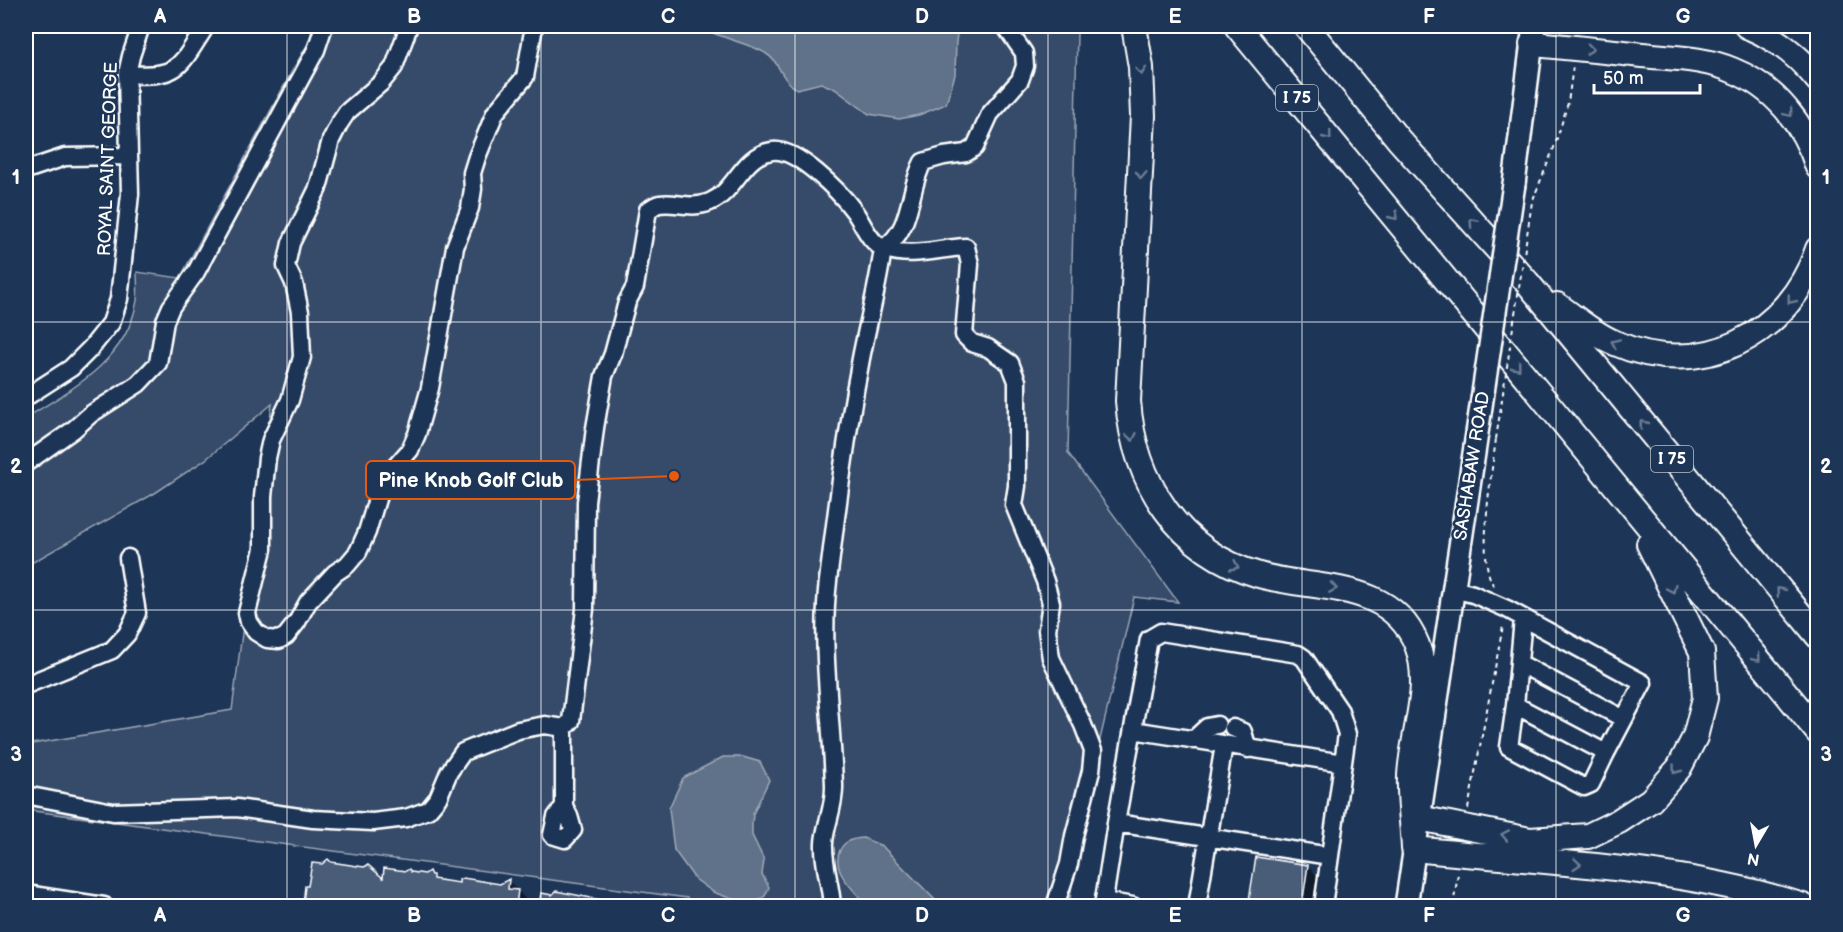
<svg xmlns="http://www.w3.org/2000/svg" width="1843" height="932" viewBox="0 0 1843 932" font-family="'Balsamiq Sans',sans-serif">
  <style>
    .green { fill: #364b69; stroke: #9aa5b4; stroke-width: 1.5 }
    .water { fill: #617289; stroke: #a0aab8; stroke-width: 1.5 }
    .shadow { fill: #0007 }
    .building { fill: #4a5d79; stroke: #fff; stroke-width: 1.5 }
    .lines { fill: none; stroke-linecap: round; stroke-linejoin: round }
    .minor-casing { stroke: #fff; stroke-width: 21 }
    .major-casing { stroke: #fff; stroke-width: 26 }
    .highway-casing { stroke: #fff; stroke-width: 28 }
    .path { stroke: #fff; stroke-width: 2; stroke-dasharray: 4.5 4.5; stroke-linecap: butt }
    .minor { stroke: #1d3557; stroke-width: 16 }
    .major { stroke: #1d3557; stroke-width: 21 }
    .highway { stroke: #1d3557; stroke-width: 24 }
    .major-bridge-casing { stroke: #fff; stroke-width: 26; stroke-linecap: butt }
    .path-bridge { stroke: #fff; stroke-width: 2; stroke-dasharray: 4.5 4.5; stroke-linecap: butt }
    .major-bridge { stroke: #1d3557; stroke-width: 21 }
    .oneway { stroke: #6c7c92 }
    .grid { fill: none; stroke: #fff; stroke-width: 1.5; stroke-opacity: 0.55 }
    .labels { text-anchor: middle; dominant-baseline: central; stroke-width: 5; stroke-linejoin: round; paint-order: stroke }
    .shield { fill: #1d3557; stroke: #bbc2cd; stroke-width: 1.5 }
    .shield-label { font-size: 16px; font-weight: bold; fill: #fff }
    .street-label { font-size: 18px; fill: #fff; stroke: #1d3557 }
    .leader { fill: none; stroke: #e8590c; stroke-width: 2 }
    .callout-dot { fill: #e8590c; stroke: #1d3557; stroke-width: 2 }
    .callout { fill: #1d3557; stroke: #e8590c; stroke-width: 2 }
    .callout-label { font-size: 20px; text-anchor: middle; font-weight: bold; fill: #fff }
    .neatline { fill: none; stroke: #fff; stroke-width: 2 }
    .grid-label { font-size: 20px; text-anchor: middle; font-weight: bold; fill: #fff }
  </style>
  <rect width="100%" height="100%" fill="#1d3557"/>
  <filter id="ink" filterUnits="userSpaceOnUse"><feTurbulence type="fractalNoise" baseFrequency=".0167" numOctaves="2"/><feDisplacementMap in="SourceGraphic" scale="12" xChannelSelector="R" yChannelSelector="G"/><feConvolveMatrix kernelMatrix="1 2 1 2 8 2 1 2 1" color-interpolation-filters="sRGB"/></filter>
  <g filter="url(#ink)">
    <path class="green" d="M318,26H1074L1077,33L1068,453L1178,602L1134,597L1082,815L1069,906H687V898L26,810V745L232,710L272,404L205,460L155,493L26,566V418C70,390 125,362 136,305C139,295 137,283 137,272L180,278L292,71Z"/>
    <path class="water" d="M706,26H958L956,42L955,75L946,104L919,115L899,119L869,114L835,89L821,83L797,89C780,80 781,62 765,53C753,45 726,39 711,32Z
      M723,757H743L760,762L769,780L753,814L752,825V835L764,860L762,874L769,887L765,896L753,904L735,900L713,892L695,879L674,850L669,808L683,778Z
      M863,838L882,846L941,906H866C856,889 830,874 840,850C845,840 853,839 863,838Z"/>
    <path class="shadow" d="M1257,858L1308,866L1318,877L1314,906H1250Z
      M331,863L384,880L411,873L425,876L429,873L437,881L460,884L500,886L509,881L529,903L528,906H308L305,903L310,888L323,866Z
      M542,895L582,899L586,896L592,902L601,904L603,906H540Z"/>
    <path class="building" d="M1256,857L1308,865L1302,906H1248Z
      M328,859L331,862L344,864L364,867L368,865L383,878L384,868L406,871L409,869L411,872L425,874L429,871L431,875H433V879L459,883V880L463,878L500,884L509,879L508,889L518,890L516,906H306L307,904H303L305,886H308L312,863L322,864Z
      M556,891L602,900L601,906H539L541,893L552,895Z"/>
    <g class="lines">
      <g class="minor-casing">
        <path id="minor" d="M409,26L394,67L381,83L347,112L339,124L331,140L318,188L291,243L286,266L294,283L300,312L302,357L290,400L271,440L267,458L263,497V549L247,613L249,622L256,632L267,639L279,640L286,636L297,622L308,602L335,573L347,565L358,552L367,532L380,489L388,475L410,450L417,434L430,388L455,247L470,208L473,189L472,173L477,157L495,113L525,77L534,26
          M127,74C180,78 179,67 206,26
          M26,170L65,157L129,156
          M883,248C913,231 908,189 923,162L944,156L966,153L975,147L990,114L1020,80L1025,66L1024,53L1005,26
          M26,397L71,368L91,348L111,323L119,299L130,194L127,74L131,56L141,26
          M26,463L73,430L91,414L138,384L158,363L165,321L171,307L196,272L316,50L324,26
          M1453,589L1473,594L1507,609L1643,683L1606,753L1515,705L1523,619
          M1519,663L1624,719
          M26,685L112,650L127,634L137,613L128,558
          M1515,705L1509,747L1584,787L1591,784L1606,753
          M1233,728L1243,732L1248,749
          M1133,730L1343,763
          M1193,740L1207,727L1217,725
          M26,795L113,812L237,808L313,819L373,822L406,818L428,810L438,798L449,772L463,752L518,730L545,725L564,728
          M564,806L569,816L573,830L565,839L552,835L556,817L564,806V728L571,721L585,609L586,502L595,428L604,376L613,354L627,302L635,287L648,210C652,208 656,204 660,204C676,201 690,210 710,202C736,191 742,155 772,151C796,147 840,192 854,211C863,223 869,243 885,249C912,258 939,248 966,247L970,264L964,335L972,343L988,348L1010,363L1017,381V486L1014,505L1045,581L1051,603L1047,630L1051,658L1083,725L1093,751L1091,771L1074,836L1069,864L1055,906
          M1116,823L1149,639L1161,632L1298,654L1304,658L1340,711L1347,734L1323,906
          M26,894L104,906
          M1104,901L1133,906
          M832,906C831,885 823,865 824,843C825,825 835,806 834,785C832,718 820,648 828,581C837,508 846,436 860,364C867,325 878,288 883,248
          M1103,906L1116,823L1330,856
          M1197,906L1224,745"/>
      </g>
      <g class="major-casing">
        <path id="major" d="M1514,184L1534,26
          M1406,906L1479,420"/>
      </g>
      <g class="highway-casing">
        <path id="highway" d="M1134,26L1141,67L1143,116L1128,401C1134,481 1178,552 1259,575C1315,591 1391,579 1417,645C1433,688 1412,732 1410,776C1409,800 1413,825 1414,849C1544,863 1678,865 1803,906
          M1237,26L1818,732
          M1306,26L1399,140L1527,282L1818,636
          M1747,26C1776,38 1798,55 1818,80
          M1532,44C1568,47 1605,51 1642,55C1671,58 1705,58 1732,70C1775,87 1804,124 1818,167
          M1557,305C1576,318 1593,334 1615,343C1701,381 1788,336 1818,249
          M1419,818L1530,840L1588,836L1619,821L1651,800L1679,768L1695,737L1705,698L1702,652L1649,544"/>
      </g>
      <path class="path" d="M1536,192L1555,145L1568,103L1573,66
        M1494,586C1476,562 1492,471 1496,439
        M1468,809L1503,626
        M1453,906L1458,874"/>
      <use href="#minor" class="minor"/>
      <use href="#major" class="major"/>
      <use href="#highway" class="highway"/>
      <g class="major-bridge-casing">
        <path id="major-bridge" d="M1479,420L1514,184"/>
      </g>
      <path class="path-bridge" d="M1496,439L1532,202L1536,192"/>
      <use href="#major-bridge" class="major-bridge"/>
    </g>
    <defs><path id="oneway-chevron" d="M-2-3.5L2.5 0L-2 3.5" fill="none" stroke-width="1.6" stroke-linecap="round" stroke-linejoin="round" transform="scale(1.5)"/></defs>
    <g class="oneway">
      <use href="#oneway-chevron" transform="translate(1590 49) rotate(6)"/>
      <use href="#oneway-chevron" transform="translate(1141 71) rotate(85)"/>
      <use href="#oneway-chevron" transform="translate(1789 113) rotate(50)"/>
      <use href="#oneway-chevron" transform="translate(1328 136) rotate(51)"/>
      <use href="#oneway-chevron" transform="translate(1141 175) rotate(93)"/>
      <use href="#oneway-chevron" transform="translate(1394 216) rotate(51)"/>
      <use href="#oneway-chevron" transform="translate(1473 222) rotate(-132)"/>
      <use href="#oneway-chevron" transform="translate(1791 300) rotate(129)"/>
      <use href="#oneway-chevron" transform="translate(1615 343) rotate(-157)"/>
      <use href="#oneway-chevron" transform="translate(1517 367) rotate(51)"/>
      <use href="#oneway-chevron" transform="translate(1643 424) rotate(-129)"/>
      <use href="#oneway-chevron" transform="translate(1132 437) rotate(79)"/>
      <use href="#oneway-chevron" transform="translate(1235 566) rotate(25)"/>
      <use href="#oneway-chevron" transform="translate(1333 588) rotate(9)"/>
      <use href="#oneway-chevron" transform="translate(1672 589) rotate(65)"/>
      <use href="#oneway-chevron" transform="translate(1780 591) rotate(-129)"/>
      <use href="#oneway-chevron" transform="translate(1757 658) rotate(50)"/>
      <use href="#oneway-chevron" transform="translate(1676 770) rotate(127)"/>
      <use href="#oneway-chevron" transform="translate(1505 835) rotate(-169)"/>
      <use href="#oneway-chevron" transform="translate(1577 864) rotate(5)"/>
    </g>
  </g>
  <path class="grid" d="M287,26V906M541,26V906M795,26V906M1048,26V906M1302,26V906M1556,26V906M26,322H1818M26,610H1818"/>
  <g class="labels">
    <g class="shield">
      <rect x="1276" y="85" width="42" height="26" rx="4.5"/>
      <rect x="1651" y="446" width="42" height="26" rx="4.5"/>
    </g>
    <g class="shield-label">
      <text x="1297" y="98">I 75</text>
      <text x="1672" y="459">I 75</text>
    </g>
    <g class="street-label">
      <text transform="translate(108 159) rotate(-88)">ROYAL SAINT GEORGE</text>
      <text transform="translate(1472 466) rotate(-81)">SASHABAW ROAD</text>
    </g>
  </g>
  <path class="leader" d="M674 476L575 480"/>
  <circle class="callout-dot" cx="674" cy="476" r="6"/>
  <rect class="callout" x="366" y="461" width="209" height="38" rx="6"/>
  <g class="callout-label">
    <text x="471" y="487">Pine Knob Golf Club</text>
  </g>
  <rect width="1843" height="932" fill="none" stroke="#1d3557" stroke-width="66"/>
  <g transform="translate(1756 845) rotate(190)" stroke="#1d3557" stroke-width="4.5" paint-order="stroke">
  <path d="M0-4.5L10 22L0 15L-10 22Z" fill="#ffffff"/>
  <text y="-9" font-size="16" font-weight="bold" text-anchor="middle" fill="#ffffff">N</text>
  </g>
  <path d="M1594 84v9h106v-9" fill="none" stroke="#ffffff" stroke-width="3"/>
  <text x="1603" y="84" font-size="18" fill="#ffffff" stroke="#1d3557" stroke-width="4.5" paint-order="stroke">50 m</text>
  <rect x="33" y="33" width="1777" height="866" class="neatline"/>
  <g class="grid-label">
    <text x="160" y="23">A</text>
    <text x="414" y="23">B</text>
    <text x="668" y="23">C</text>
    <text x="922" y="23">D</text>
    <text x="1175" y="23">E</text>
    <text x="1429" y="23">F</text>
    <text x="1683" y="23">G</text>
    <text x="16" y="184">1</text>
    <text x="1826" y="184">1</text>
    <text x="16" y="473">2</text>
    <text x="1826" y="473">2</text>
    <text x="16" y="761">3</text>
    <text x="1826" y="761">3</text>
    <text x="160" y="922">A</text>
    <text x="414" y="922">B</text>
    <text x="668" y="922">C</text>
    <text x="922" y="922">D</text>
    <text x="1175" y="922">E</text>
    <text x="1429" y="922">F</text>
    <text x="1683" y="922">G</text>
  </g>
</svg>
